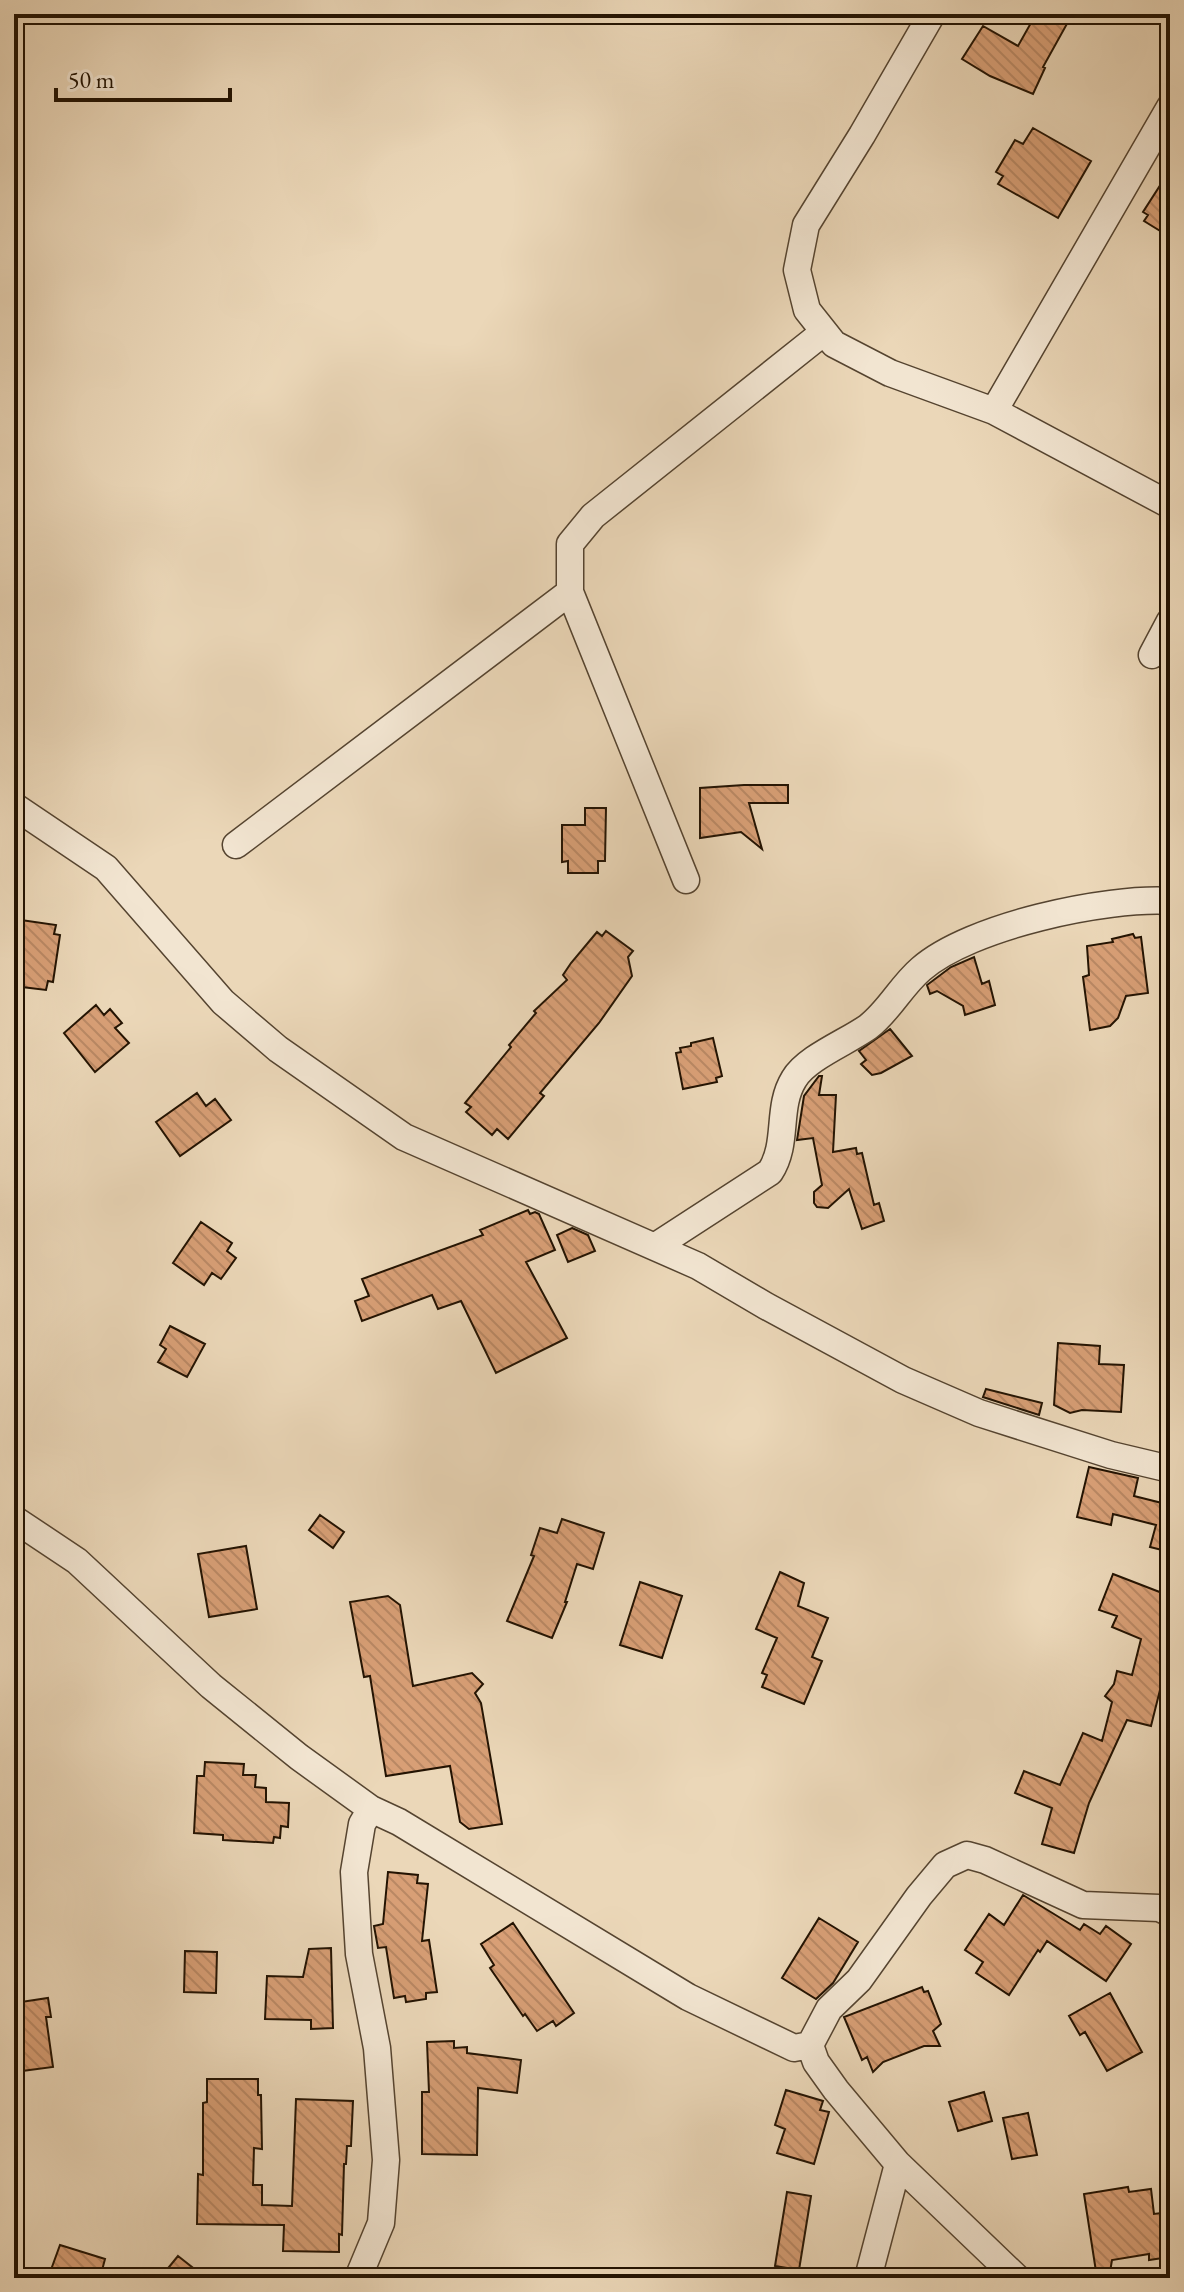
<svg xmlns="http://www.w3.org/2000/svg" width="1184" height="2292" viewBox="0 0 1184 2292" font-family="'EB Garamond',serif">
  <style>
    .building { fill: url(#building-back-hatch); stroke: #231302; stroke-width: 2 }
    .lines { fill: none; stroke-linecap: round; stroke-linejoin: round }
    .street-casing { stroke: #554430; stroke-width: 29 }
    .street { stroke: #f2e5d1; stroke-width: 26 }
  </style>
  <defs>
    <pattern id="building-back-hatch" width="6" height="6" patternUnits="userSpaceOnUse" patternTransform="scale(2)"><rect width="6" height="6" fill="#d89f76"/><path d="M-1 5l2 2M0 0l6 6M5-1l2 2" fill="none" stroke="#b98864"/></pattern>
  </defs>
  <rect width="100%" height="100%" fill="#ebd7b8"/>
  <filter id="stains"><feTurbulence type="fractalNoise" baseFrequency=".0025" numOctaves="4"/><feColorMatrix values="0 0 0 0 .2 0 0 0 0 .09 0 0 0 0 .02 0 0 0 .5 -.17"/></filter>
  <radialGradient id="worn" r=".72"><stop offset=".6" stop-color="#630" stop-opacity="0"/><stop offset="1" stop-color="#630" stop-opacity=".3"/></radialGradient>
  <path class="building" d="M1036,14H1054L1068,22L1043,67L1045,68L1033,94L990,76L962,59L983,26L1018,46Z
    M1033,128L1091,161L1058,218L998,184L1003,176L996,172L1015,140L1023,144Z
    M1170,170V237L1144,221L1148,215L1143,212Z
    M744,785H788V803H749L762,849L741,832L700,838V788Z
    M585,808H606L605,861H598V873H568V861L562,862V825H585Z
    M14,919L56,925L54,934L60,935L53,982L48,981L46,990L14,986Z
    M606,931L633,951L628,957L632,976L599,1023L540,1093L544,1096L508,1139L497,1129L492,1135L466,1112L471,1107L465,1103L511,1047L509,1045L536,1013L534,1011L567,980L563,975L571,963L597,932L602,936Z
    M1133,934L1135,938L1141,937L1148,993L1126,996L1118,1018L1110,1026L1090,1030L1083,977L1089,975L1087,946L1113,942L1112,939Z
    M974,957L982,984L989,981L995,1005L965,1015L963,1006L937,991L930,994L927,985L951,967Z
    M96,1005L104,1015L110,1009L122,1023L115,1028L129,1043L95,1072L64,1033Z
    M890,1029L912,1056L881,1073L872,1075L861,1064L866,1060L859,1051Z
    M713,1038L722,1076L716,1078L717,1082L683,1089L676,1053L681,1052L680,1048L691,1046V1043Z
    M819,1076H822L819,1095H836L833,1152L856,1148L857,1154L862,1153L874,1205L879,1203L884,1221L862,1229L849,1189L828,1208L817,1207L814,1203V1192L822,1185L813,1138L797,1140L804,1096Z
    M197,1093L206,1106L215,1099L231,1120L180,1156L156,1122Z
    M528,1210L530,1214L535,1212L539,1214L555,1250L526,1262L567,1338L496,1373L461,1301L438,1309L432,1295L362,1321L355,1301L369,1296L362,1279L483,1235L480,1230Z
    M201,1222L232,1243L227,1251L236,1258L221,1279L212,1273L204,1285L173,1263Z
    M572,1228L588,1235L595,1251L568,1262L557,1235Z
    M170,1326L205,1344L187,1377L158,1362L166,1349L160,1345Z
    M1058,1343L1100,1346L1099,1364L1124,1365L1121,1412L1082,1410L1070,1413L1054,1405Z
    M986,1389L1042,1403L1039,1415L983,1397Z
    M1089,1467L1138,1478L1134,1496L1162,1503L1164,1497H1170V1552L1150,1547L1156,1525L1113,1514L1111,1525L1077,1517Z
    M320,1515L344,1532L333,1548L309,1530Z
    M562,1519L604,1533L593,1569L577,1564L565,1602H567L552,1638L507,1621L534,1556L531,1555L540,1528L557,1533Z
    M246,1546L257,1609L209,1617L198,1554Z
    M780,1572L804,1583L798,1606L828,1618L812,1657L822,1661L804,1704L762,1687L767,1675L762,1673L777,1638L756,1629Z
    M1113,1574L1170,1596V1650L1151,1726L1127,1720L1089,1803L1074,1853L1042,1844L1052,1808L1015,1793L1024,1771L1060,1785L1083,1733L1102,1741L1112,1702L1105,1696L1114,1684L1117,1671L1132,1675L1141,1639L1112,1627L1117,1616L1099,1610Z
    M640,1582L682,1596L662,1658L620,1645Z
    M388,1596L400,1605L413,1686L472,1673L483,1684L475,1693L481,1703L502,1824L469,1829L460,1822L450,1766L386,1776L370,1676L364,1677L350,1602Z
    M205,1762L244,1764L243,1775H256L255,1787L266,1788V1802L289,1803L288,1827L281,1826L280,1838L274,1837L273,1843L223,1840V1835L194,1833L197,1776H204Z
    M388,1872L418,1875L417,1883L428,1884L422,1941L429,1940L437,1992L426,1993V1999L406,2002L405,1996L394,1998L386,1947L378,1948L374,1926L383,1924Z
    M1023,1895L1080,1930L1084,1924L1100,1934L1106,1926L1131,1944L1106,1981L1047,1941L1040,1952L1038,1950L1009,1995L976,1973L983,1962L965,1950L989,1914L1004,1925Z
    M819,1918L858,1942L833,1983L816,1999L782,1978Z
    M513,1923L574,2013L556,2026L553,2021L537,2031L525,2014L523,2016L490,1968L494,1965L481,1944Z
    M331,1948L333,2028L311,2029V2020L265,2019L267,1976L303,1977L309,1949Z
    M185,1951L217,1952L216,1993L184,1992Z
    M922,1987L924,1992L928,1991L941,2024L933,2031L940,2046H924L883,2062L873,2072L867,2057L862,2060L844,2017Z
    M1110,1993L1142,2052L1107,2071L1085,2032L1080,2035L1069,2016Z
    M48,1998L51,2017H46L53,2067L14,2072V2003Z
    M454,2041V2048L467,2047V2053L521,2060L517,2093L478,2088L477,2155L422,2154V2092H429L427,2042Z
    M207,2079H258V2095H261L262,2149L254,2148L253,2185H262V2205L292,2206L296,2099L353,2101L351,2146H347L346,2164H344L342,2235L339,2234V2252L283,2251L284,2225L197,2224L198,2174L203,2175V2103L207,2102Z
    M786,2090L823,2101L820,2110L829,2112L814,2164L777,2153L785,2129L775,2125Z
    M984,2092L992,2121L958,2131L949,2102Z
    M1028,2113L1037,2155L1012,2159L1003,2118Z
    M1128,2187L1129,2192L1151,2189L1154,2214L1170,2212V2257L1149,2260V2254L1112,2260L1109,2278H1097L1084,2194Z
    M787,2192L811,2196L799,2270L775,2266Z
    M60,2245L105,2259L100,2278H48Z
    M178,2256L206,2278H160Z"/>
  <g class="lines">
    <g class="street-casing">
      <path id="street" d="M932,14L862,135L806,225L797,270L807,310L834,344L890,373L994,411L1170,505
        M994,411L1170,107
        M1152,655L1170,621
        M14,806L106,868L223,1002L278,1049L404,1137L698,1266L766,1306L903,1380L979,1413L1111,1455L1170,1469
        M236,845L570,592
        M686,880L570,592V544L593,516L824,332
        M656,1246L770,1172C789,1143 776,1108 794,1079C806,1058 847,1042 868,1027C889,1011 901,986 921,969C970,926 1106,897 1170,901
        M14,1519L77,1561L211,1686L299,1757L371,1809
        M810,2045L816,2062L836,2090L898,2164L1017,2278
        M358,2278L381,2223L386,2160L377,2048L359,1954L354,1872L362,1824L371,1809L399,1822L688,1997L794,2048L810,2045L829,2009L859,1980L919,1896L945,1865L967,1855L985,1860L1083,1905L1159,1908L1170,1913
        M868,2278L898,2164"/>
    </g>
    <use href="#street" class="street"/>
  </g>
  <rect width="1184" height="2292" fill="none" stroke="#ebd7b8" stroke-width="48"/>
  <rect x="16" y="16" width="1152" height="2260" fill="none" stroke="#231302" stroke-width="4"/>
  <rect x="24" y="24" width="1136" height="2244" fill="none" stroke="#231302" stroke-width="2"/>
  <path d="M56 88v12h174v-12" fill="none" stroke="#231302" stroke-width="4"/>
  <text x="68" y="88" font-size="24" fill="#231302" stroke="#f2e5d1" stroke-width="6" paint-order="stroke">50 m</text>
  <rect width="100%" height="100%" filter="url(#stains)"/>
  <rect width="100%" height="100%" fill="url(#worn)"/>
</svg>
